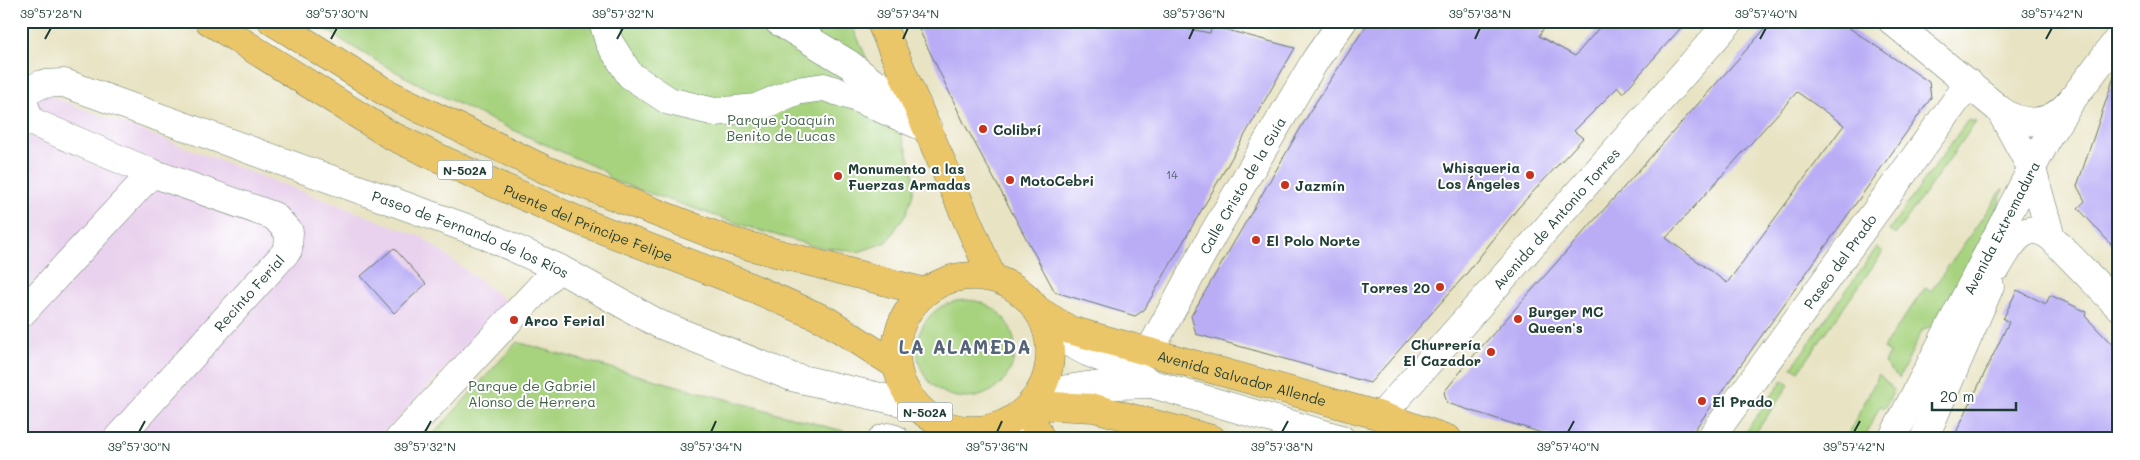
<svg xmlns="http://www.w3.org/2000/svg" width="2140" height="460" viewBox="0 0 2140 460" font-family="Mali,sans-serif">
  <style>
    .built { fill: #e9d2ed }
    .green { fill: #a7d37f; stroke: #63885a }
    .building { fill: #baadf6; fill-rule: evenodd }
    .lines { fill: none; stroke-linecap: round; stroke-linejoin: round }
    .minor-casing { stroke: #657766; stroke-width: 29 }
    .major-casing { stroke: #657766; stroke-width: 29 }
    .minor { stroke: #fff; stroke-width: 28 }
    .major { stroke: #ebc669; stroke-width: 28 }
    .ticks { fill: none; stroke: #1f3d34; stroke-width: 2 }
    .poi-dot { fill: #c8321e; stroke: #fff; stroke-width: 2 }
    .labels { text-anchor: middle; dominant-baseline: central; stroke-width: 4; stroke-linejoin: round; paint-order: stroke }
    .number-label { font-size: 11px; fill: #465964 }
    .shield { fill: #fff; stroke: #627771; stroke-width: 1 }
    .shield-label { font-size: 12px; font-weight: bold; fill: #1f3d34 }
    .park-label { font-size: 14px; fill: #416247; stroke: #fff }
    .poi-label { font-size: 14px; font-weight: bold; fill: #1f3d34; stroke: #fff; text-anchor: start }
    .street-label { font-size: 14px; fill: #1f3d34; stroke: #fff }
    .district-label { font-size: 19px; font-weight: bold; letter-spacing: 1px; fill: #556478; stroke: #fff }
    .neatline { fill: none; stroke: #1f3d34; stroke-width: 2 }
    .ticks-label { font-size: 12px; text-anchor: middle; fill: #1f3d34 }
  </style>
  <rect width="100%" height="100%" fill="#fff"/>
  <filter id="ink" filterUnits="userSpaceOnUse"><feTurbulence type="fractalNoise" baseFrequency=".02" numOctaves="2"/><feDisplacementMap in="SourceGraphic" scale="10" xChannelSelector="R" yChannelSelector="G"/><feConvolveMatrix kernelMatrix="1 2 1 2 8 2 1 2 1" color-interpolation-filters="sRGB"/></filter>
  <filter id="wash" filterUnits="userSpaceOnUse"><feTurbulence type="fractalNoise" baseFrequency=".0096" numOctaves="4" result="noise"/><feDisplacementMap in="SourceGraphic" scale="20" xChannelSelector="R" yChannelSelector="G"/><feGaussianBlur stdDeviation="1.12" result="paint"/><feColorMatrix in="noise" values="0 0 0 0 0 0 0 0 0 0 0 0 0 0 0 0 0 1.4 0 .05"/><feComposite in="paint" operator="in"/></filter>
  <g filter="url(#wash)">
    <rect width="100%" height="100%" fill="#e8e3c3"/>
    <path class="built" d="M21,85L422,237L509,303L378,439H21Z"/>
    <path class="green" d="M313,21H569L570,23L575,21H850L907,149L914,177L913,194L907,212L887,242L858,252L813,246L745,226L611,180L604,171C505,126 403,83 313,21Z
      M1968,120L1976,122L1895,235L1889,230Z
      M2003,188L1999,204L1939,324L1923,329L1899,378L1884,363L1889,353L1883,348L1925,288L1931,291Z
      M1877,247L1883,252L1799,371L1792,367Z
      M917 349a49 49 0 1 1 98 0a49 49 0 1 1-98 0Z
      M517,342L553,352L872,439H429Z
      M1879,374L1894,390L1885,408L1880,406L1864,439H1846Z
      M1783,380L1789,385L1751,439H1740Z"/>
    <g id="blocks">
      <path class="building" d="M915,21H1109L1179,27L1210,33L1212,26L1295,48L1144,310L1135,316L1055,292L964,123Z
        M1369,21H1548L1539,36L1575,56L1605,21H1687L1623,93L1618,87L1574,131L1583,138L1518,208L1467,273L1370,383L1196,334L1191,316L1314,105Z
        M1772,21H1839L1929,82L1931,98L1688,439H1561L1447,403L1444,392L1475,354ZM1797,92L1844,125L1727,283L1666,238Z
        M2115,74L2119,75V253L2078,208L2085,201L2077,186Z
        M394,248L426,284L394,313L361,276Z
        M2017,290L2046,304L2050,295L2087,312L2085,316L2119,352V439H1953L2009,322L2003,319Z"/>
    </g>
  </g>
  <g filter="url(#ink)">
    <use href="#blocks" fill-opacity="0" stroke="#657766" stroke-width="1"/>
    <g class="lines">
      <g class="minor-casing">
        <g id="minor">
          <path d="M603,21L609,42L630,75L669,101L715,112L756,108L796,91L824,87L854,97L928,129"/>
          <path d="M778,21L849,64L872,82L917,105"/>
          <path d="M1892,21L2000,110L2032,169L2051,237L2119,307"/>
          <path id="s1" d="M21,94L42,84L64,83L483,234L558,268L659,324L792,377L915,405"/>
          <path d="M21,95L30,121L152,173L274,216L289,232L288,250L117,439"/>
          <path d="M2000,110C2021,126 2049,126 2067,105"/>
          <path d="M1998,266C2010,245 2025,217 2051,237"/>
          <path d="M21,314L152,173"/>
          <path d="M1047,331L1087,352L1119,365L1152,384L1341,439"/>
          <path id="s2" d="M1149,352L1213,234L1316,59L1343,21"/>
          <path d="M1034,400L1061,390L1086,386L1152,384"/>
          <path id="s3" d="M1381,416L1730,21"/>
          <path d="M399,439L558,268"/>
          <path d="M882,439L888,437L895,439"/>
          <path d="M1016,439L1017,417"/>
          <path id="s4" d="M1710,439L1969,83"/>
          <path id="s5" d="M1892,439L2048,137L2071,101L2119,38"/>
          <path d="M1924,439L1990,286"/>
        </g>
      </g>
      <g class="major-casing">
        <g id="major">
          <path id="s6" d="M209,21L390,135L471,173L577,220L739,282L826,320L896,365"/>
          <path d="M272,21L387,93L546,170L730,241L925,292"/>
          <path d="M880,21L992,277"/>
          <circle cx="973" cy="353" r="77"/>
          <path id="s7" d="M1039,311L1070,330L1381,416L1448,439"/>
          <path d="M1031,405L1094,408L1212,439"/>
          <path d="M1027,409L1041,439"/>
        </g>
      </g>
      <use href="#minor" class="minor"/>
      <use href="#major" class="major"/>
    </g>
  </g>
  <path class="ticks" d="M45,39L51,28M331,39L337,28M617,39L623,28M903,39L908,28M1189,39L1194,28M1475,39L1480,28M1760,39L1766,28M2046,39L2052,28M139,432L145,421M425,432L431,421M711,432L716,421M997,432L1002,421M1282,432L1288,421M1568,432L1574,421M1854,432L1860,421"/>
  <g class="poi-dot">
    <circle cx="983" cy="129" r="5"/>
    <circle cx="1530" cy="175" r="5"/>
    <circle cx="838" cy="176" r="5"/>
    <circle cx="1010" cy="180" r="5"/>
    <circle cx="1285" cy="185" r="5"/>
    <circle cx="1256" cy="240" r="5"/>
    <circle cx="1440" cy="287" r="5"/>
    <circle cx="1518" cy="319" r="5"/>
    <circle cx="514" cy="320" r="5"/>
    <circle cx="1491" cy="352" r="5"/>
    <circle cx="1702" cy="401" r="5"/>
  </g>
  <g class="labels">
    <g class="number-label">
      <text x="1172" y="174">14</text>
    </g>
    <g class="shield">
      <rect x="437.5" y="160.5" width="55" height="19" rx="4"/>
      <rect x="897.5" y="402.5" width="55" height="19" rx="4"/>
    </g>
    <g class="shield-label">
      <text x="465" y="170">N-502A</text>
      <text x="925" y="412">N-502A</text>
    </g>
    <g class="park-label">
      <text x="781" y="119">Parque Joaquín<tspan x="781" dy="16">Benito de Lucas</tspan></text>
      <text x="532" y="385">Parque de Gabriel<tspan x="532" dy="16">Alonso de Herrera</tspan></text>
    </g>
    <g class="poi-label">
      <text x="993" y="129">Colibrí</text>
      <text x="1520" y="167" text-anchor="end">Whisqueria<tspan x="1520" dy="16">Los Ángeles</tspan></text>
      <text x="848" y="168">Monumento a las<tspan x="848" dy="16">Fuerzas Armadas</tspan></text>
      <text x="1020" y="180">MotoCebri</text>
      <text x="1295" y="185">Jazmín</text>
      <text x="1266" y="240">El Polo Norte</text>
      <text x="1430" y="287" text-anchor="end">Torres 20</text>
      <text x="1528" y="311">Burger MC<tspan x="1528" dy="16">Queen's</tspan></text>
      <text x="524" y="320">Arco Ferial</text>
      <text x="1481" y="344" text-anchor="end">Churrería<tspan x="1481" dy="16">El Cazador</tspan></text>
      <text x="1712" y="401">El Prado</text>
    </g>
    <g class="street-label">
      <text stroke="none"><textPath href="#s2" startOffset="191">Calle Cristo de la Guía</textPath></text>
      <text stroke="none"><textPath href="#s3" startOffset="264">Avenida de Antonio Torres</textPath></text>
      <text stroke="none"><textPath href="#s6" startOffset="431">Puente del Príncipe Felipe</textPath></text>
      <text stroke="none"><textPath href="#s1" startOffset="479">Paseo de Fernando de los Ríos</textPath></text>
      <text stroke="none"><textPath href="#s5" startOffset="238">Avenida Extremadura</textPath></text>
      <text stroke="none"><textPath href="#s4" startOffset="220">Paseo del Prado</textPath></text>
      <text transform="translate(249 293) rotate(-48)">Recinto Ferial</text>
      <text stroke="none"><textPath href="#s7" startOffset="215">Avenida Salvador Allende</textPath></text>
    </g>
    <g class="district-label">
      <text x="965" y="346">LA ALAMEDA</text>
    </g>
  </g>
  <rect width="2140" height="460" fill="none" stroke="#fff" stroke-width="55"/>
  <path d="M1932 402v8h84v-8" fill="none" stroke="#1f3d34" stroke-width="2.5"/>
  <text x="1940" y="402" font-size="15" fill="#1f3d34" stroke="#ffffff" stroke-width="4" paint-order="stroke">20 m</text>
  <rect x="28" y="28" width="2084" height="404" class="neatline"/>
  <g class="ticks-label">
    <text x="51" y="18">39°57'28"N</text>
    <text x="337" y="18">39°57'30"N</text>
    <text x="623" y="18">39°57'32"N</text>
    <text x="908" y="18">39°57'34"N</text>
    <text x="1194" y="18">39°57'36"N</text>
    <text x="1480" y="18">39°57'38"N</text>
    <text x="1766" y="18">39°57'40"N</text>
    <text x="2052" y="18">39°57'42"N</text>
    <text x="139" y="451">39°57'30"N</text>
    <text x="425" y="451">39°57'32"N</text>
    <text x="711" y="451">39°57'34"N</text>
    <text x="997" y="451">39°57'36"N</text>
    <text x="1282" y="451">39°57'38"N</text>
    <text x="1568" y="451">39°57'40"N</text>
    <text x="1854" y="451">39°57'42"N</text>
  </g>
</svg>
